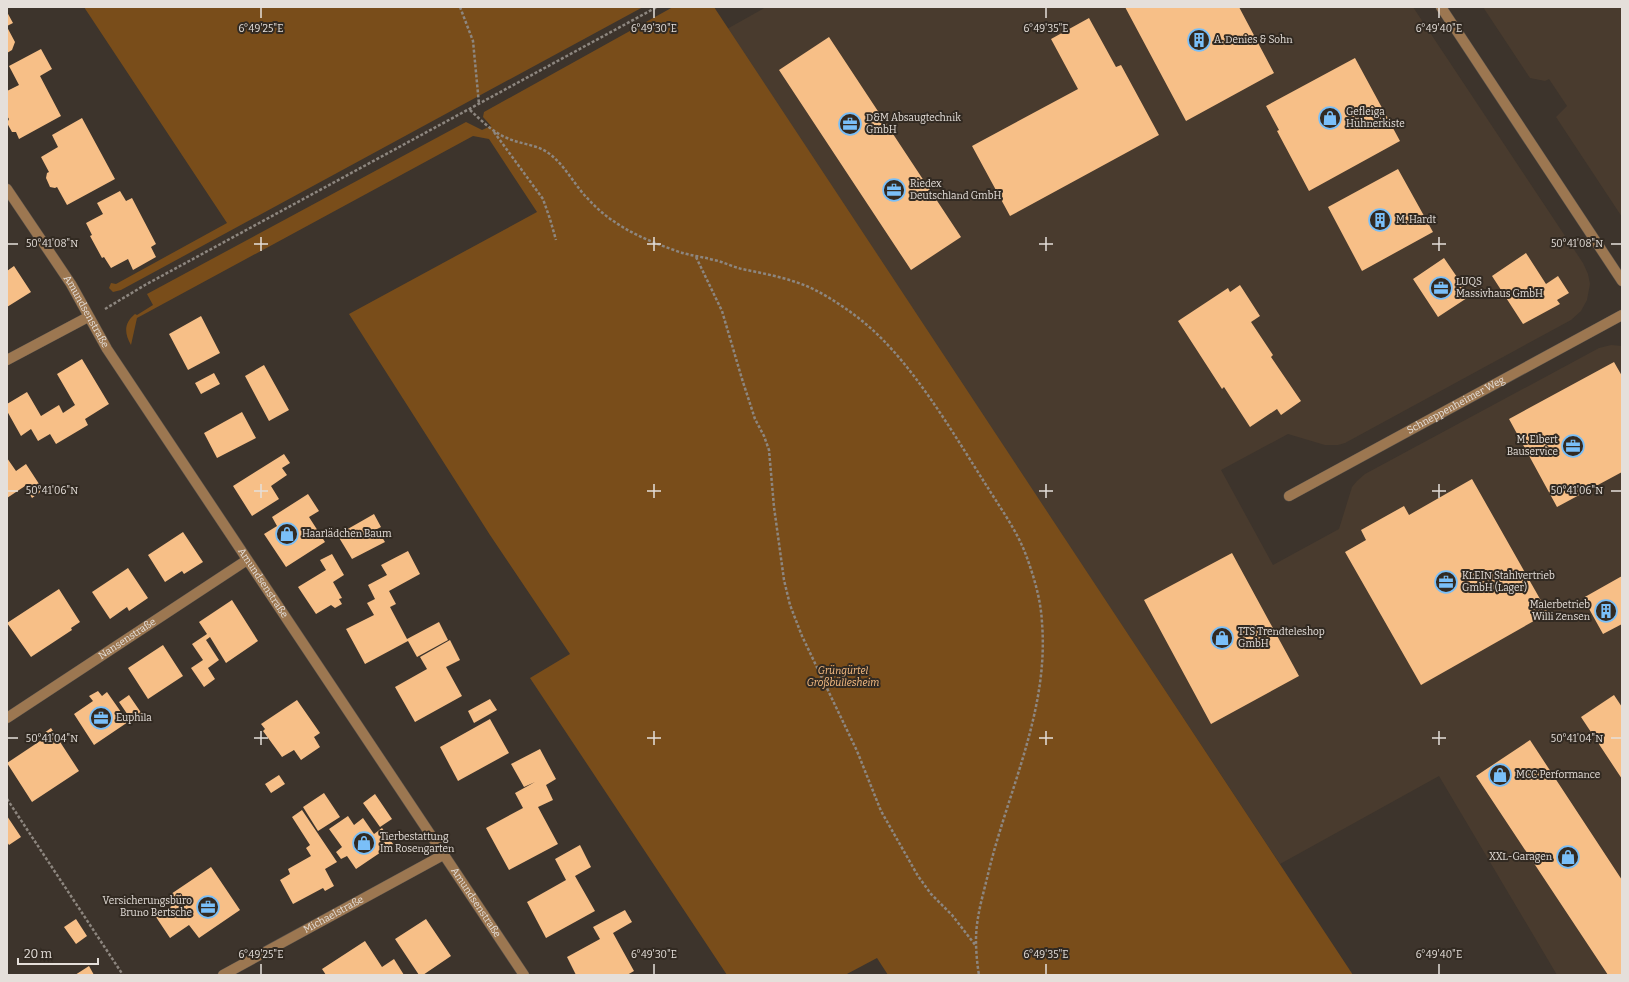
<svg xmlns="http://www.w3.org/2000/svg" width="1629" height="982" viewBox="0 0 1629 982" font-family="Bitter,serif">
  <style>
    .built { fill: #493b2e }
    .green { fill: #794d1a }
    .building { fill: #f7bf87 }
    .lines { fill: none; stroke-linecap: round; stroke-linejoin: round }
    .minor-casing { stroke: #5b534b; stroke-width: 11 }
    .path { stroke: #8d867f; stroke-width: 2.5; stroke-dasharray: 3 2; stroke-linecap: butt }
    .minor { stroke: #9c7751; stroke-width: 10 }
    .ticks { fill: none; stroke: #e5dfda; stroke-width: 1.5 }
    .labels { text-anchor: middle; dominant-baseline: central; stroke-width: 4; stroke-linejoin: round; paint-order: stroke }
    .poi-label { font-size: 10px; fill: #e5dfda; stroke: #322a22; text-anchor: start }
    .street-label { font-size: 10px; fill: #e5dfda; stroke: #322a22 }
    .park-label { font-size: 10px; font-style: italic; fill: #fcc186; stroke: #322a22 }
    .ticks-label { font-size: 10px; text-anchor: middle; fill: #e5dfda; stroke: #322a22; stroke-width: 4; stroke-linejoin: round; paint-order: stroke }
  </style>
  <rect width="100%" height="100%" fill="#3d342c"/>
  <path class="built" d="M766,7H1413L1583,263L1588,274L1590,284L1587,300L1581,311L1571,320L1345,443L1338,445H1325L1288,434L1221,470L1273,565L1339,529L1352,487L1357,481L1365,474L1599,348L1611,345L1622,346V975H1557L1439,776L1280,864L727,29Z
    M1483,7H1622V217L1556,117L1567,106L1549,79L1545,81L1530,78Z"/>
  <path class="green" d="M84,7H643L121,290L113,292L109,288L111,283L116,284L227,223Z
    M673,7H714L1353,975H888L877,958L845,975H727L530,678L570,654L490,535L349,314L537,212L489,139L473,136L137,318L131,345C124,333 124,323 135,314L137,315L153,305L147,294L466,122L482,130L491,126L483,117L484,112Z"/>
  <path class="building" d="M1125,7H1239L1274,73L1186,121Z
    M7,12L13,23L7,26Z
    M1089,18L1116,67L1121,65L1159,135L1010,216L972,146L1078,89L1051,39Z
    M7,27L15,42L12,50L7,53Z
    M829,37L961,237L911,270L779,70Z
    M41,49L52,69L40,76L61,116L19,139L16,132H12L7,123L9,119L7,116V91L19,85L9,66Z
    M1355,58L1400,141L1309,191L1277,131L1279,130L1266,106Z
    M82,118L115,179L67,205L57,187L55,188L50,187L46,178L47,173L49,172L41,157L58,147L52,135Z
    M1398,169L1433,232L1362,271L1328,207Z
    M120,191L126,201L132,198L156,244L151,247L156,257L133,270L128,259L111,268L104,257L102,258L90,236L92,235L86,223L103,214L97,203Z
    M1526,253L1546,284L1558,276L1569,293L1557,300L1560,304L1523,324L1492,276Z
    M1444,258L1470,296L1438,317L1413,279Z
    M14,266L31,292L7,307V271Z
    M1240,285L1260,316L1251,322L1273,355L1271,357L1301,401L1281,415L1277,409L1250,427L1224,387L1222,389L1178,321L1228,288L1230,292Z
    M201,316L220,353L188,370L169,334Z
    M82,359L109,404L85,419L88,425L56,444L50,434L38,441L31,429L21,436L7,411V404L27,392L41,416L59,405L63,413L75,405L57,374Z
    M1614,362L1622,376V472L1557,507L1509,419Z
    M264,365L289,410L269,421L245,376Z
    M214,373L220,384L201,394L195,383Z
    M242,412L256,438L217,458L204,433Z
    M284,454L290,463L282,468L287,475L271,486L279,499L252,516L233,486Z
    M7,458L16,471L26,464L43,490L32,498L25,486L7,498Z
    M1472,479L1548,613L1421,685L1345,552L1366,540L1361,530L1404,506L1409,515Z
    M308,494L319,511L309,517L325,542L286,567L264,534L277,526L272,517Z
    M374,514L381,527L377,529L385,542L352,559L338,536L339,534Z
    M183,532L203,562L184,574L182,571L165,582L148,555Z
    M408,551L420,574L389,591L396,604L390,607L407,639L439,622L448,640L417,657L408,641L365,664L346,629L374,615L367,603L375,599L368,585L387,575L381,565Z
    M1232,553L1299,676L1211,724L1144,600Z
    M332,554L344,575L333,582L342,598L339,599L342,604L335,608L331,605L316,614L298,587L326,570L320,560Z
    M128,568L148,598L129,611L127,607L110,619L92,592Z
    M1622,576V624L1603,634L1583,598Z
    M59,589L80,622L71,628L72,630L31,657L7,623Z
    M232,600L258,641L226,663L210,637L206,640L219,660L208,668L215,679L204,687L191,668L203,660L192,644L207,634L199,622Z
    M450,640L460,660L446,667L462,696L415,722L395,687L427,669L420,657Z
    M163,645L183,676L148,699L128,668Z
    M98,691L102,696L107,692L128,722L94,745L74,714L93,701L89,696Z
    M129,695L142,714L132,721L119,702Z
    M1614,695L1622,707V779L1581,717Z
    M490,699L497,710L474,723L468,711Z
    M297,700L320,733L314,737L320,747L301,760L294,750L282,757L263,731L265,729L261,724Z
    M490,719L509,753L458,781L440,747Z
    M51,728L79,771L32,802L7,763L43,739L40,736Z
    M1530,740L1622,880V975H1608L1476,776Z
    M540,749L556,779L546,785L553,800L538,807L558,844L509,870L486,828L523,808L515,793L535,782L524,787L511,764Z
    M279,775L285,784L271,793L265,784Z
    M324,793L340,817L318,831L303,807Z
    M375,794L392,819L380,827L363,803Z
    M302,810L337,862L325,869L334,886L325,891L323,888L293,904L280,880L290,874L288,869L311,856L306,848L310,845L292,817Z
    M7,816L21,837L9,845L7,842Z
    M348,816L354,825L363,818L374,834L382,828L393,844L356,869L347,856L341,859L336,852L342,847L329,829Z
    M580,845L591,867L575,876L595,911L546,938L527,902L566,880L555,859Z
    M211,867L240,910L199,938L189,925L170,938L156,917L176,903L171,894Z
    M625,910L632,922L613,933L634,971L627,975H576L567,957L600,939L593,927Z
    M76,919L87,936L76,944L64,927Z
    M426,919L451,956L423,975H419L395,939Z
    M365,941L382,967L394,959L404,975H326L322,969Z
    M89,966L94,975H75Z"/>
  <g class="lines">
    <g class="minor-casing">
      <g id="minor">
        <path d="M1441,7L1622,281"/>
        <path id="s1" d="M7,189L71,284L107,349L524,975"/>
        <path d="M7,360L88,317"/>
        <path id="s2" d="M1289,496L1622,315"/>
        <path id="s3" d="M7,718L247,560"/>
        <path id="s4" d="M223,975L443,855"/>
      </g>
    </g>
    <path class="path" d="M460,7L473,41L479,104
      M470,110C481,120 492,132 507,138C522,145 538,144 551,155C566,167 575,186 589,200C612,225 642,239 674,250C689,256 700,256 714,260C724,262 733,267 742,269C771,275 800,280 826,296C848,309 868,324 886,343C925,384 958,441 988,488C1001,509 1017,531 1026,555C1034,577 1041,600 1042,623C1049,709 1009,789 989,870C984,892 976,916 976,940C976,951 977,963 979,975
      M494,132L543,199L550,219L556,240
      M696,257L722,311L742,379L755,419L764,436L769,450L774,507L784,580L790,605L802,636L857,751L881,811L918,876L931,894L952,915L976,946
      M105,309L145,285L657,7
      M7,799L123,975"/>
    <use href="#minor" class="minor"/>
  </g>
  <path class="ticks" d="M261,8V18M654,8V18M1046,8V18M1439,8V18M261,237V251M654,237V251M1046,237V251M1439,237V251M8,244H18M254,244H268M647,244H661M1039,244H1053M1432,244H1446M1611,244H1621M261,484V498M654,484V498M1046,484V498M1439,484V498M8,491H18M254,491H268M647,491H661M1039,491H1053M1432,491H1446M1611,491H1621M261,731V745M654,731V745M1046,731V745M1439,731V745M8,738H18M254,738H268M647,738H661M1039,738H1053M1432,738H1446M1611,738H1621M261,964V974M654,964V974M1046,964V974M1439,964V974"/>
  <defs>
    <g id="building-ring" transform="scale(1.15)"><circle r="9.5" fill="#322a22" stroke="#7abff8" stroke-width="1.5"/><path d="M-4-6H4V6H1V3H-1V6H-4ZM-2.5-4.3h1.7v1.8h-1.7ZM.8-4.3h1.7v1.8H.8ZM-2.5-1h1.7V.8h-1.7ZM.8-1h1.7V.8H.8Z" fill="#7abff8"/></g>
    <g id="shop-ring" transform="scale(1.15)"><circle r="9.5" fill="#322a22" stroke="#7abff8" stroke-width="1.5"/><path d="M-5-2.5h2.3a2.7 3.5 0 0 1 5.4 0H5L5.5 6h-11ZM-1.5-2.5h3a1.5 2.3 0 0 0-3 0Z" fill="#7abff8"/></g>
    <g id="office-ring" transform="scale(1.15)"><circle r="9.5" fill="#322a22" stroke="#7abff8" stroke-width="1.5"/><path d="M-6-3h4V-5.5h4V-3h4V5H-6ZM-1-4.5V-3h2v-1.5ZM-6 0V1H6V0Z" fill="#7abff8"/></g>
  </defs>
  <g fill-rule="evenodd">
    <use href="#building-ring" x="1199" y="40"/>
    <use href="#shop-ring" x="1330" y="118"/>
    <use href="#office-ring" x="850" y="124"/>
    <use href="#office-ring" x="894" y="190"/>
    <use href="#building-ring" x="1380" y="220"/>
    <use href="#office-ring" x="1441" y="288"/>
    <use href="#office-ring" x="1573" y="446"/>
    <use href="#shop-ring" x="287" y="534"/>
    <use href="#office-ring" x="1446" y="582"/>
    <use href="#building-ring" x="1606" y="611"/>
    <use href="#shop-ring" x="1222" y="638"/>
    <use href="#office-ring" x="101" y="718"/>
    <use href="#shop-ring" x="1500" y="775"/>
    <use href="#shop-ring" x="364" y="843"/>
    <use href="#shop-ring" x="1568" y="857"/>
    <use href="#office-ring" x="208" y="907"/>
  </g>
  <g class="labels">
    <g class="poi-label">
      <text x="1214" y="40">A. Denies &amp; Sohn</text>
      <text x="1346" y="112">Gefleiga<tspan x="1346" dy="12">Hühnerkiste</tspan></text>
      <text x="866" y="118">D&amp;M Absaugtechnik<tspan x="866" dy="12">GmbH</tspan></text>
      <text x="910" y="184">Riedex<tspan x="910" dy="12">Deutschland GmbH</tspan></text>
      <text x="1396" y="220">M. Hardt</text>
      <text x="1456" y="282">LUQS<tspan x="1456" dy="12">Massivhaus GmbH</tspan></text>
      <text x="1558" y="440" text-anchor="end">M. Elbert<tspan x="1558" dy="12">Bauservice</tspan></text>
      <text x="302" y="534">Haarlädchen Baum</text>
      <text x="1462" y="576">KLEIN Stahlvertrieb<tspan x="1462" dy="12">GmbH (Lager)</tspan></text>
      <text x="1590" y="605" text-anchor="end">Malerbetrieb<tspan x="1590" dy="12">Willi Zensen</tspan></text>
      <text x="1238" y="632">TTS Trendteleshop<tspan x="1238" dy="12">GmbH</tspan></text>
      <text x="116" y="718">Euphila</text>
      <text x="1516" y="775">MCC Performance</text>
      <text x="380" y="837">Tierbestattung<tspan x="380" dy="12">Im Rosengarten</tspan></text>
      <text x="1552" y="857" text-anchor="end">XXL-Garagen</text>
      <text x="192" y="901" text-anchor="end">Versicherungsbüro<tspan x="192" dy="12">Bruno Bertsche</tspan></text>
    </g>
    <g class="street-label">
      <text stroke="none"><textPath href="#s1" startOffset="146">Amundsenstraße</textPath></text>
      <text stroke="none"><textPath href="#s2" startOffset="190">Schneppenheimer Weg</textPath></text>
      <text stroke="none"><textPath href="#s1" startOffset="470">Amundsenstraße</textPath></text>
      <text stroke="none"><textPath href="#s3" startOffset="144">Nansenstraße</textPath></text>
      <text stroke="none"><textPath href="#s1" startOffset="854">Amundsenstraße</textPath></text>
      <text stroke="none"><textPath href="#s4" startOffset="126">Michaelstraße</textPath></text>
    </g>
    <g class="park-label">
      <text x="843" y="671">Grüngürtel<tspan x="843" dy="12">Großbüllesheim</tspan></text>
    </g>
  </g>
  <g class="ticks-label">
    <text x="261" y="32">6°49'25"E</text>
    <text x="654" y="32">6°49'30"E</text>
    <text x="1046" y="32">6°49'35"E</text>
    <text x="1439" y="32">6°49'40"E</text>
    <text x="52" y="247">50°41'08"N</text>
    <text x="1577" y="247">50°41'08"N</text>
    <text x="52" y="494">50°41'06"N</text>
    <text x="1577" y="494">50°41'06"N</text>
    <text x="52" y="742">50°41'04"N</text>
    <text x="1577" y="742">50°41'04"N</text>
    <text x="261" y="958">6°49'25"E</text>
    <text x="654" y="958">6°49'30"E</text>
    <text x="1046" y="958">6°49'35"E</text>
    <text x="1439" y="958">6°49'40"E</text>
  </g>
  <rect width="1629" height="982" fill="none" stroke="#e5dfda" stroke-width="16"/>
  <path d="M18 958v6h80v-6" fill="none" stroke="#e5dfda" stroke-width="2"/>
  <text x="24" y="958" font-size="12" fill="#e5dfda" stroke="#322a22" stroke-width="3" paint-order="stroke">20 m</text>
</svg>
